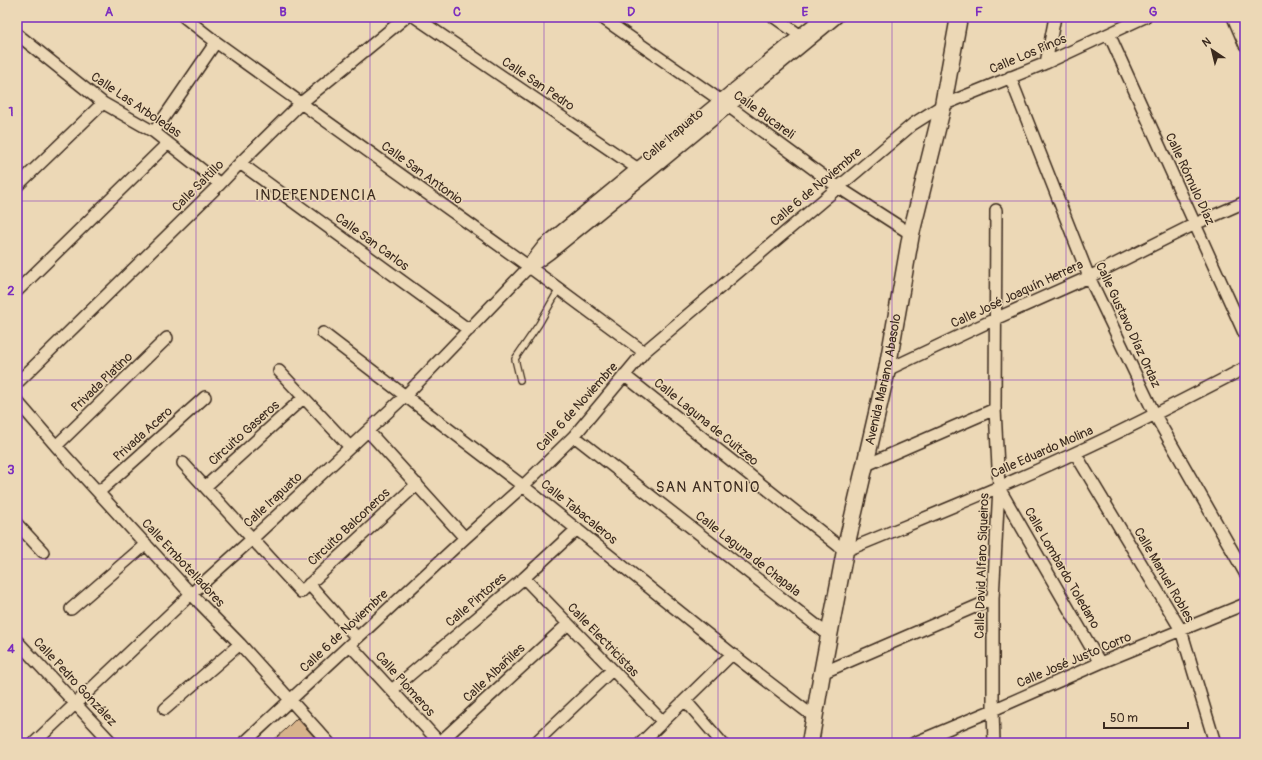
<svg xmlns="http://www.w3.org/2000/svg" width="1262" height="760" viewBox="0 0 1262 760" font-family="Pangolin,sans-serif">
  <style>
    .building { fill: #d7b38b; stroke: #3b2a1e }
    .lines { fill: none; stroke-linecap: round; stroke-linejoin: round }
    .lane-casing { stroke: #3b2a1e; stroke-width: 8 }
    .street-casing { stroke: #3b2a1e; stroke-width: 14 }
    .secondary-casing { stroke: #3b2a1e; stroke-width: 19 }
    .lane { stroke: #ecd8b6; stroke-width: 5.5 }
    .street { stroke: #ecd8b6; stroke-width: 11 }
    .secondary { stroke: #ecd8b6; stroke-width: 16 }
    .grid { fill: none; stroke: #7b2cbf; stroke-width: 1; stroke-opacity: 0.55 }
    .labels { text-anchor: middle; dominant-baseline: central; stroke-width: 3; stroke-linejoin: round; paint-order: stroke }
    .street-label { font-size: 13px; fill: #3b2a1e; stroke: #ecd8b6 }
    .quarter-label { font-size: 15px; letter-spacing: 1px; fill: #3b2a1e; stroke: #ecd8b6 }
    .neatline { fill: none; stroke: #7b2cbf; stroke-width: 1.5 }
    .grid-label { font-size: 13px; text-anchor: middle; font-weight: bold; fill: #7b2cbf }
  </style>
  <rect width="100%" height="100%" fill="#ecd8b6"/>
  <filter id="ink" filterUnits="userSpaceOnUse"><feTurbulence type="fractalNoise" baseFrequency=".025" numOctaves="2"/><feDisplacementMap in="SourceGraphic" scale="8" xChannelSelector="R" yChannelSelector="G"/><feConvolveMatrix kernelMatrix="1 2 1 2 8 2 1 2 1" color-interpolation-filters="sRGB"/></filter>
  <g filter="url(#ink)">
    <path class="building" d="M297,718L320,743H270L285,730Z"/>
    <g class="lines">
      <g class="lane-casing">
        <path id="lane" d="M520,380L515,359L539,324L559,289"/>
      </g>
      <g class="street-casing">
        <path id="street" d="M184,17L216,42L528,266L644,352
          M415,17L644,173
          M601,17L720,100L838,187L911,234
          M774,17L805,39
          M1233,17L1245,45
          M17,34L103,103L154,132L220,184
          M1109,34L1245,335
          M1046,63L1055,17
          M1010,77L1089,277L1155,415L1245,573
          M154,132L216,42
          M240,163L469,330
          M17,186L103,103
          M529,264L544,245L822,17
          M17,291L168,143
          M323,333L523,486L732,654L814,717
          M887,370L995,319L1089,277L1195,224L1245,202
          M279,371L350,447
          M624,375L845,551C922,519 1001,488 1077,452C1134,426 1189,397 1245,368
          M17,383L220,184L240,163L301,103L406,17
          M17,401L56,446L191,594L240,644L329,743
          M368,431L465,538
          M574,436L830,636
          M56,446L167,338
          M1075,453L1181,630L1215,743
          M183,463L301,592L417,484
          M864,466L995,409
          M205,487L303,398
          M999,488L1100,663
          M99,492L205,397
          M17,524L43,552
          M524,578L663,722
          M309,584L357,638
          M71,609L146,544
          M17,641L112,743
          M350,645L440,743
          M822,673L993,599
          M392,690L524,578L577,529
          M685,700L722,743
          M165,709L240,644
          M34,743L191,594L252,539L405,396L525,271L550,253L646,175L837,17
          M244,743L465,538L523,486L574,436L644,352L913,124L943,105L1046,63L1145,17
          M439,743L568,624
          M535,743L612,670
          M641,743L732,654
          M914,743L993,710L1100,663L1245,604
          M994,743L993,710V599L999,487L995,409L996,210"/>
      </g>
      <g class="secondary-casing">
        <g id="secondary">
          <path id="s1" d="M810,743L822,673L845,551L887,370L911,234L943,105L959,17"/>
        </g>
      </g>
      <use href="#lane" class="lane"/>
      <use href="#street" class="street"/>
      <use href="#secondary" class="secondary"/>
    </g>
  </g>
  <path class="grid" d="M196,17V743M370,17V743M544,17V743M718,17V743M892,17V743M1066,17V743M17,201H1245M17,380H1245M17,559H1245"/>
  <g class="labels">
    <g class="street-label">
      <text transform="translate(1028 54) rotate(-23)">Calle Los Pinos</text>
      <text transform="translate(538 84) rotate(34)">Calle San Pedro</text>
      <text transform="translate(136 105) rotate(34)">Calle Las Arboledas</text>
      <text transform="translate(764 115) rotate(36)">Calle Bucareli</text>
      <text transform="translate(673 135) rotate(-40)">Calle Irapuato</text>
      <text transform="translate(422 173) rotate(36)">Calle San Antonio</text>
      <text transform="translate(1190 179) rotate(65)">Calle Rómulo Díaz</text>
      <text transform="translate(198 186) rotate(-45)">Calle Saltillo</text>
      <text transform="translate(816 187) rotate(-40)">Calle 6 de Noviembre</text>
      <text transform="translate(372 242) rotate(36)">Calle San Carlos</text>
      <text transform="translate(1017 294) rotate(-25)">Calle José Joaquín Herrera</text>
      <text transform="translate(1128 325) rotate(65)">Calle Gustavo Díaz Ordaz</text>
      <text stroke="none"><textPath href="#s1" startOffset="371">Avenida Mariano Abasolo</textPath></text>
      <text transform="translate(102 382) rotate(-44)">Privada Platino</text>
      <text transform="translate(577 407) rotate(-48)">Calle 6 de Noviembre</text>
      <text transform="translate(706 422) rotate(39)">Calle Laguna de Cuitzeo</text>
      <text transform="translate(244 433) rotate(-42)">Circuito Gaseros</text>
      <text transform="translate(143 434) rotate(-42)">Privada Acero</text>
      <text transform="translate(1042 452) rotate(-24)">Calle Eduardo Molina</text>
      <text transform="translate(273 500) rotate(-43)">Calle Irapuato</text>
      <text transform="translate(579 512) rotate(39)">Calle Tabacaleros</text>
      <text transform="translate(349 527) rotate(-43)">Circuito Balconeros</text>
      <text transform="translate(748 554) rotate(38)">Calle Laguna de Chapala</text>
      <text transform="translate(183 563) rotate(47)">Calle Embotelladores</text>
      <text transform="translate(982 566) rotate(-88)">Calle David Alfaro Siqueiros</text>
      <text transform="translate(1062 568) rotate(60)">Calle Lombardo Toledano</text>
      <text transform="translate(1164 575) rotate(60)">Calle Manuel Robles</text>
      <text transform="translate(476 600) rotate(-41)">Calle Pintores</text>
      <text transform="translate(344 631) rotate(-43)">Calle 6 de Noviembre</text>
      <text transform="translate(603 640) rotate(46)">Calle Electricistas</text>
      <text transform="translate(1074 660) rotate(-23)">Calle José Justo Corro</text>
      <text transform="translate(494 673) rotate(-43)">Calle Albañiles</text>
      <text transform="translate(75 682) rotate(47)">Calle Pedro González</text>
      <text transform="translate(405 684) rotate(48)">Calle Plomeros</text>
    </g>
    <g class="quarter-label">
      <text x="316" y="195">INDEPENDENCIA</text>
      <text x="708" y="487">SAN ANTONIO</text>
    </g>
  </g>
  <rect width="1262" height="760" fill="none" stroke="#ecd8b6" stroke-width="44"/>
  <g transform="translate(1212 50) rotate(325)" stroke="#ecd8b6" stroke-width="3" paint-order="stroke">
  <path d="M0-3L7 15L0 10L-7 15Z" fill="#3b2a1e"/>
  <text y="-6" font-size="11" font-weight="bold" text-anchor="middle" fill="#3b2a1e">N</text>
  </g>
  <path d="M1104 722v6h84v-6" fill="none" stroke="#3b2a1e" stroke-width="2"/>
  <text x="1110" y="722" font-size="12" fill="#3b2a1e" stroke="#ecd8b6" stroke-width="3" paint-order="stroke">50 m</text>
  <rect x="22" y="22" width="1218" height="716" class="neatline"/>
  <g class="grid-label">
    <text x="109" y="16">A</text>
    <text x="283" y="16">B</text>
    <text x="457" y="16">C</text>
    <text x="631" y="16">D</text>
    <text x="805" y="16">E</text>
    <text x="979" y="16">F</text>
    <text x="1153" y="16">G</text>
    <text x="11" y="116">1</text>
    <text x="11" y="295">2</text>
    <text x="11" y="474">3</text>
    <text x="11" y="653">4</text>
  </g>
</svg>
